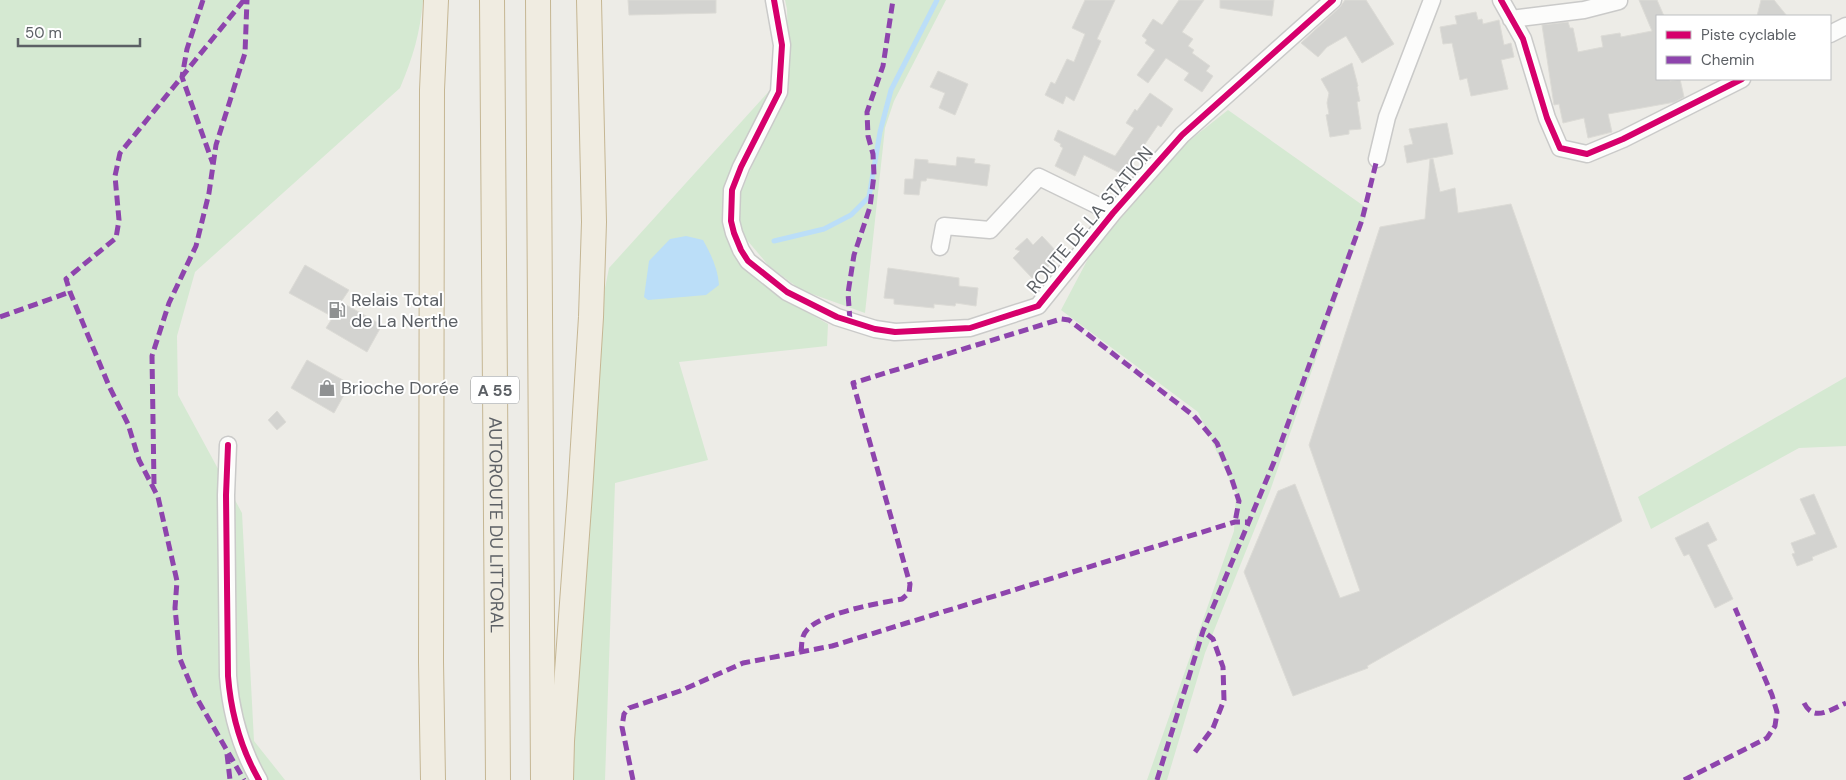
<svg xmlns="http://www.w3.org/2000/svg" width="1846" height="780" viewBox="0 0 1846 780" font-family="'DM Sans',sans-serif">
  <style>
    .green { fill: #d5e9d2 }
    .water { fill: #bbdef8 }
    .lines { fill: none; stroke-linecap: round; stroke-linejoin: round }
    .stream { stroke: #bbdef8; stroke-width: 5 }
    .building { fill: #d3d3d0; stroke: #dcdbd6 }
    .minor-casing { stroke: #cacac9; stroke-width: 19 }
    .highway-casing { stroke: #c5b693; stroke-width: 26 }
    .minor { stroke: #fcfcfb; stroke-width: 16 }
    .highway { stroke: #f0ece1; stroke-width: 24 }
    .quiet { stroke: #8e44ad; stroke-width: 5; stroke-dasharray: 10 5; stroke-linecap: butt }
    .cycleway-casing { stroke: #fff; stroke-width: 9 }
    .cycleway { stroke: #d6006c; stroke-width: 6 }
    .labels { text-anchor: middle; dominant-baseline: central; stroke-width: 4; stroke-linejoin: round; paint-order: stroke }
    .shield { fill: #fff; stroke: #8d9093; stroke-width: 1 }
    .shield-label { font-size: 16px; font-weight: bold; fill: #5c6065 }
    .street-label { font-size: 18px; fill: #5c6065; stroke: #fff }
    .poi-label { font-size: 18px; fill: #5c6065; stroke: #fff; text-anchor: start }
  </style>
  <rect width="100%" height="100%" fill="#edece7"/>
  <path class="green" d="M0,0H423C420,34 413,57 400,88L195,272L177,336L178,395L242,513L254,741L285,780H0Z
    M785,0H946L894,101L885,128L865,313L801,290L769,266L741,233L738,199L755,159L789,86L787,9Z
    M771,89L742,151L724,201L729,239L791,303L828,324L827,346L679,362L708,460L615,483L605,780H572L582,595L602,303L609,268Z
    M1228,110L1368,209L1270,491L1205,653L1167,780H1147L1234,531L1236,493L1198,412L1061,310L1090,255L1180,148Z
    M1846,377V446L1799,448L1651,529L1638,497Z"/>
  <path class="water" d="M686,236L703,240C711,254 718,269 719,285L706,295L648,300L644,297L649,261L670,239Z"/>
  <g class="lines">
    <path class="stream" d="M774,241L824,229L851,215L869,197L880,132L891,90L937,0"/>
  </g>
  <path class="building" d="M628,0H716V13L629,15Z
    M1085,0H1115L1097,39L1101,41L1074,101L1066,96L1063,104L1045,95L1051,82L1055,84L1067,59L1074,62L1085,34L1072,28Z
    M1179,0H1204L1182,32L1193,39L1188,46L1194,50L1192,53L1210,66L1206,71L1213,76L1202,92L1184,80L1189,73L1166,58L1148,83L1137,75L1155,50L1145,43L1147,40L1142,36L1153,19L1162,25Z
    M1220,0H1274L1272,16L1220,8Z
    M1345,0H1366L1394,44L1362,63L1346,36L1327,47L1318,57L1301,43L1340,7Z
    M1639,0H1657L1664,16H1657V79H1670V81L1680,79L1684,97L1675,102L1608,114L1612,132L1588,138L1584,118L1563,123L1559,104L1554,105L1542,25L1568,22L1570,28H1573L1578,52L1603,47L1601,36L1620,33L1621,37L1652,31Z
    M1761,0H1774L1787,16H1757Z
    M1476,12L1478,20L1482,19L1483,24L1499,20L1504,45L1511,43L1514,57L1501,60L1508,89L1471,96L1467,78L1460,80L1452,43L1443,44L1440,27L1457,24L1455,16Z
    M1352,63L1358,86L1357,87L1360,101L1357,102L1361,129L1349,130V134L1330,137L1326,115L1329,114L1327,103L1329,93L1321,79Z
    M938,71L968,84L955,115L939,108L945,93L930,87Z
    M1150,93L1173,109L1161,127L1158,125L1124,175L1084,155L1075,176L1055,166L1063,148L1060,146L1061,144L1054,140L1058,130L1115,156L1134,128L1126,123L1135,109L1137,111Z
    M1447,123L1453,154L1407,163L1404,146L1413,144L1409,129Z
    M957,157L975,159L974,163L990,165L987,186L927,178L926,181H921L919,195L904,194L905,179H913L915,159L928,160V163L956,166Z
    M1430,159H1433L1440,192L1455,188L1458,213L1511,204L1622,521L1367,666L1368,668L1293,696L1244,572L1278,491L1295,484L1340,598L1360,591L1309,445L1380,227L1425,219Z
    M1042,236L1057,252L1054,255L1057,259L1051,265L1052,266L1050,265L1041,274L1038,271L1032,278L1013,258L1020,251L1015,249L1027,238L1033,245Z
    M305,265L349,290L341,302L382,325L367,352L326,328L333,317L289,293Z
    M888,268L959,278V286L978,288L976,306L956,303L955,306L934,304V308L894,304V299L884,298Z
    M307,360L350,384L334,413L291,388Z
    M277,411L286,422L277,430L268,420Z
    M1814,494L1837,547L1812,557L1813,560L1797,566L1792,554L1795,553L1791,543L1816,534L1800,499Z
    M1708,522L1717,540L1707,545L1733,599L1715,608L1689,554L1684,556L1675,538Z"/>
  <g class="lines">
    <g class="minor-casing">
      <path id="minor" d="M774,0L782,45L779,92L741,167L732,190L731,221L734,233L741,250L748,261L787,292L837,317L875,329L895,332L970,328L1038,306L1113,213L1182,135L1333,0
        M1501,0L1523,39L1547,118L1560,148L1587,154L1623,139L1742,79
        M1511,19L1584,10L1619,1
        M1830,34L1846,26
        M1377,159L1387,117L1432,0
        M940,247L944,226L990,230L1039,177L1113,213
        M228,445L226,495L228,676C231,714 240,747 259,780"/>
    </g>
    <g class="highway-casing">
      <g id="highway">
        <path id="s1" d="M492,0L498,780"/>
        <path d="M538,0L543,780"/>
        <path d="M433,780L431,662L432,90L436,0"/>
        <path d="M561,780L562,741L580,493L591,317L594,222L589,0"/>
      </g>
    </g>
    <use href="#minor" class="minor"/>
    <use href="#highway" class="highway"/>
    <path class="quiet" d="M203,0L187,49L182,77L213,164
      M244,0L120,153L115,176L119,220L116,238L66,279L70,292L109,386L128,424L139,460L158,497L177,581L175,608L180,659L195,695L244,780
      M0,317L70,292
      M850,321L848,293L854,255L870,207L874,175L873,154L868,136L867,112L883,66L893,0
      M154,484L152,356L169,303L196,246L209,193L216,145L245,53L247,0
      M801,652C802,644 801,636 807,630C821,613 879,603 902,599L909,593L910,584L853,383L1061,319L1069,320L1194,416L1217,443L1231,477L1239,501L1235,522
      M1804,703C1814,723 1831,709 1846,703
      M1195,752L1213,728L1224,700L1223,667L1213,639L1203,631
      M227,754L230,780
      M633,780L622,727L624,714L629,708L680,691L743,663L832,646L1235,522H1249
      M1157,780L1203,631L1274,462L1362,220L1377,159
      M1684,780L1767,738L1775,726L1777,712L1772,695L1735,608"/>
    <g class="cycleway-casing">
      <path id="cycleway" d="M774,0L782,45L779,92L741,167L732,190L731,221L734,233L741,250L748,261L787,292L837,317L875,329L895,332L970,328L1038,306L1113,213L1182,135L1333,0
        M1501,0L1523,39L1547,118L1560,148L1587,154L1623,139L1742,79
        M228,445L226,495L228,676C231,714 240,747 259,780"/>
    </g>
    <use href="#cycleway" class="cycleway"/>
  </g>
  <defs>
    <g id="fuel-bare" transform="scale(1.35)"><path d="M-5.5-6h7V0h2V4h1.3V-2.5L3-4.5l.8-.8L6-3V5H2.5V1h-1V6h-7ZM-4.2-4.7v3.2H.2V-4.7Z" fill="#8f9192" stroke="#fff" stroke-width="2.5" paint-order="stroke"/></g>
    <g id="shop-bare" transform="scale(1.35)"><path d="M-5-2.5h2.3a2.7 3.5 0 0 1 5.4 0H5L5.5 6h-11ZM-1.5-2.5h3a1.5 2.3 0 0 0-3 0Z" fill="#8f9192" stroke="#fff" stroke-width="2.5" paint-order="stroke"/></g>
  </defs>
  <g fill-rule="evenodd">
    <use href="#fuel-bare" x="337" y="310"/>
    <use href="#shop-bare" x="327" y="388"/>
  </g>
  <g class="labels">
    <rect class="shield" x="471" y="376.5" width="48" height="27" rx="4"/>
    <g class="shield-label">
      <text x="495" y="390">A 55</text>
    </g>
    <g class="street-label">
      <text transform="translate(1090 220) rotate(-50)">ROUTE DE LA STATION</text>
      <text stroke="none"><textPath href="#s1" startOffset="525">AUTOROUTE DU LITTORAL</textPath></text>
    </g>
    <g class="poi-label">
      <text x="351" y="300">Relais Total<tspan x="351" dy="21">de La Nerthe</tspan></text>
      <text x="341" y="388">Brioche Dorée</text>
    </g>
  </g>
  <rect x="1656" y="15" width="175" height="65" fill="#ffffff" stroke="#bebfc1"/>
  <rect x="1666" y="31" width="25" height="8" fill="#d6006c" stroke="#bebfc1"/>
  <text x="1701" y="40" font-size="15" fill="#5c6065">Piste cyclable</text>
  <rect x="1666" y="56" width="25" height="8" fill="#8e44ad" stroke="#bebfc1"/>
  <text x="1701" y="65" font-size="15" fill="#5c6065">Chemin</text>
  <path d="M18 38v8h122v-8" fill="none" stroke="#5c6065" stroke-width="2.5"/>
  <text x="25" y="38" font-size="15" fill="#5c6065" stroke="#ffffff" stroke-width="4" paint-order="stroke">50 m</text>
</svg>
